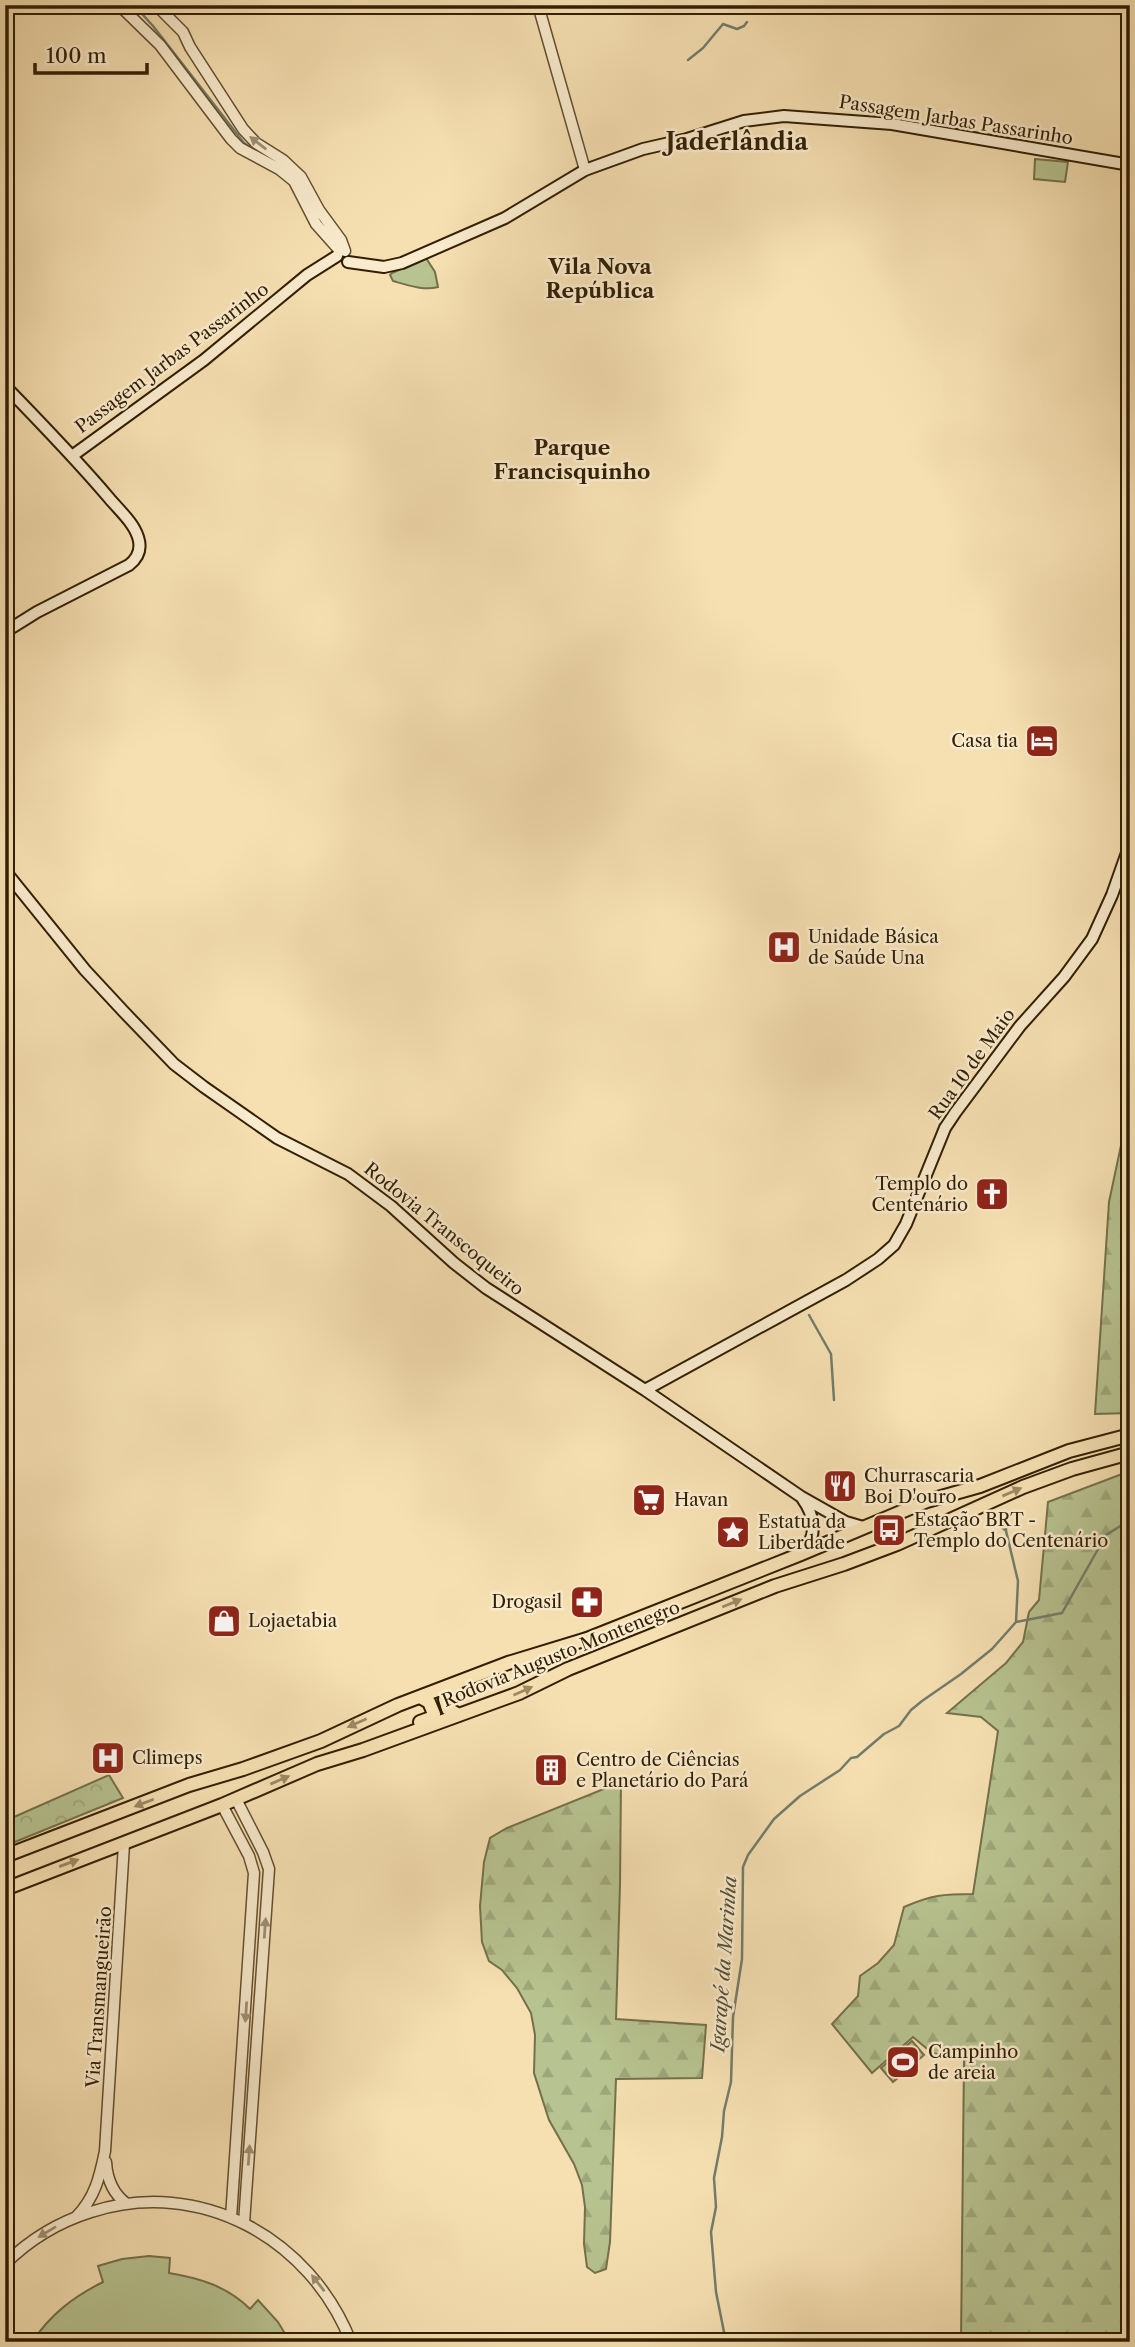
<svg xmlns="http://www.w3.org/2000/svg" width="1135" height="2347" viewBox="0 0 1135 2347" font-family="'Libre Caslon Text',serif">
  <style>
    .green { fill: #b7c390; stroke: #74714a; stroke-width: 2 }
    .forest { fill: url(#forest-firs); stroke: #74714a; stroke-width: 2 }
    .park { fill: url(#park-crowns); stroke: #74714a; stroke-width: 2 }
    .lines { fill: none; stroke-linecap: round; stroke-linejoin: round }
    .stream { stroke: #727d6b; stroke-width: 2.5 }
    .tertiary-casing { stroke: #634f2f; stroke-width: 13 }
    .secondary-casing { stroke: #321f03; stroke-width: 14 }
    .primary-casing { stroke: #321f03; stroke-width: 16 }
    .tertiary { stroke: #f9ebcd; stroke-width: 10 }
    .secondary { stroke: #f9ebcd; stroke-width: 10 }
    .primary { stroke: #f6e0b2; stroke-width: 12 }
    .oneway { fill: #9f8f72 }
    .oneway2 { fill: #9e8963 }
    .labels { text-anchor: middle; dominant-baseline: central; stroke-width: 5; stroke-linejoin: round; paint-order: stroke }
    .street-label { font-size: 18px; fill: #321f03; stroke: #f9ebcd }
    .poi-label { font-size: 18px; fill: #321f03; stroke: #f9ebcd; text-anchor: start }
    .water-label { font-size: 19px; font-style: italic; fill: #524e37; stroke: #f9ebcd }
    .quarter-label { font-size: 21px; font-weight: bold; fill: #321f03; stroke: #f9ebcd }
    .district-label { font-size: 24px; font-weight: bold; fill: #321f03; stroke: #f9ebcd }
  </style>
  <defs>
    <pattern id="forest-firs" width="22" height="20" patternUnits="userSpaceOnUse" patternTransform="scale(1.75)"><rect width="22" height="20" fill="#b7c390"/><path d="M5 1l3.5 6h-7zM16 11l3.5 6h-7z" fill="#9ea77b"/></pattern>
    <pattern id="park-crowns" width="20" height="18" patternUnits="userSpaceOnUse" patternTransform="scale(1.75)"><rect width="20" height="18" fill="#b7c390"/><path d="M2 6a3 3 0 1 1 6 0M12 15a3 3 0 1 1 6 0" fill="none" stroke="#9ea77b"/></pattern>
  </defs>
  <rect width="100%" height="100%" fill="#f6e0b2"/>
  <filter id="stains"><feTurbulence type="fractalNoise" baseFrequency=".00286" numOctaves="4"/><feColorMatrix values="0 0 0 0 .2 0 0 0 0 .09 0 0 0 0 .02 0 0 0 .5 -.17"/></filter>
  <radialGradient id="worn" r=".72"><stop offset=".6" stop-color="#630" stop-opacity="0"/><stop offset="1" stop-color="#630" stop-opacity=".3"/></radialGradient>
  <path class="green" d="M1035,159L1068,162L1065,182L1034,179Z
    M426,258L435,272L438,287C424,291 407,285 393,281L390,275L392,273Z
    M912,2041L924,2055L893,2082L881,2068Z
    M149,2256L170,2258L169,2273C199,2278 227,2286 250,2309L258,2300L278,2322L290,2342H32C51,2314 73,2297 103,2282L98,2266L122,2259Z"/>
  <path class="forest" d="M1130,1103V1413L1095,1414L1109,1202Z
    M1130,1471V2342H961L964,2059L932,2053L913,2037L872,2073L832,2024L858,1996L860,1976L878,1963L894,1945L904,1907C932,1895 943,1894 973,1894L998,1731L981,1717L947,1713L1006,1663L1023,1642L1029,1612L1039,1600L1048,1502Z
    M621,1782L620,1885L616,2019L706,2025L702,2078L616,2079L610,2242L606,2269L595,2273L587,2267L584,2244L585,2207L582,2185L574,2164L549,2120L534,2073L535,2035L531,2013L517,1988L502,1970L489,1961L482,1942L480,1906L484,1862L490,1838L507,1828Z"/>
  <path class="park" d="M109,1775L123,1798L5,1846V1821Z"/>
  <g class="lines">
    <path class="stream" d="M134,5L153,26L244,143L262,155
      M688,60L703,48L723,24L737,29L744,26L747,22
      M1130,1289L1128,1315L1130,1318
      M809,1315L831,1354L834,1400
      M1007,1513L1006,1531L1018,1581L1016,1622
      M997,1523L1005,1530
      M726,2342L716,2292L711,2232L716,2207L714,2178L722,2137L724,2111L731,2082L733,2017L742,1959L743,1867L748,1855L774,1819L800,1796L840,1770L851,1758L857,1757L884,1734L899,1726L911,1710L922,1701L961,1674L992,1649L1016,1622L1062,1613L1106,1535L1130,1520"/>
    <g class="tertiary-casing">
      <path id="tertiary" d="M119,5L160,45L231,139L240,148L279,169L294,181L316,224L340,251
        M156,5L183,32L190,47L243,129L256,143L283,160L301,177L319,210L341,240L345,251
        M538,5L585,170
        M236,1799L263,1852L269,1869L244,2223
        M222,1805L249,1856L254,1873L231,2218
        M106,2162C107,2179 113,2194 127,2204
        M76,2217C95,2198 100,2176 105,2151L124,1844
        M5,2264C29,2240 59,2222 91,2212C200,2177 310,2238 351,2342"/>
    </g>
    <g class="secondary-casing">
      <path id="secondary" d="M348,262L384,267L402,263L505,218L585,170L643,149L687,139L744,121L784,116L892,124L1130,165
        M5,386C41,423 76,459 109,498C119,510 133,522 138,537C142,549 138,558 129,565L37,612L5,632
        M72,456L204,360L307,275L337,256
        M5,871L85,970L124,1012L174,1064L204,1087L277,1138L348,1174L391,1206L454,1263L486,1288L645,1390L800,1496L846,1522L863,1527
        M645,1390L846,1280L878,1259L894,1245L906,1224L945,1128L955,1113L1020,1026L1064,977L1092,939L1112,895L1130,844
        M801,1554C818,1536 816,1518 802,1498"/>
    </g>
    <g class="primary-casing">
      <path id="primary" d="M456,1689L448,1692L445,1699L448,1709L459,1715
        M420,1722L431,1718L434,1714L429,1702L420,1697
        M5,1856L189,1785L243,1769L321,1741L398,1705L508,1663L587,1639L801,1554L927,1501L980,1486L1069,1451L1130,1435
        M5,1889L222,1805L317,1764L363,1750L519,1693L568,1669L775,1586L844,1564L897,1544L1023,1487L1072,1469L1130,1453"/>
    </g>
    <use href="#tertiary" class="tertiary"/>
    <use href="#secondary" class="secondary"/>
    <use href="#primary" class="primary"/>
  </g>
  <defs><path id="oneway-solid" d="M-6-.8H1V-3.2L6.5 0L1 3.2V.8H-6Z" transform="scale(1.75)"/></defs>
  <g class="oneway">
    <use href="#oneway-solid" transform="translate(258 143) rotate(-142)"/>
    <use href="#oneway-solid" transform="translate(265 1928) rotate(-86)"/>
    <use href="#oneway-solid" transform="translate(246 2012) rotate(94)"/>
    <use href="#oneway-solid" transform="translate(249 2155) rotate(-86)"/>
    <use href="#oneway-solid" transform="translate(47 2232) rotate(149)"/>
    <use href="#oneway-solid" transform="translate(318 2283) rotate(-128)"/>
  </g>
  <g class="oneway2">
    <use href="#oneway-solid" transform="translate(1012 1492) rotate(-23)"/>
    <use href="#oneway-solid" transform="translate(732 1603) rotate(-22)"/>
    <use href="#oneway-solid" transform="translate(523 1691) rotate(-24)"/>
    <use href="#oneway-solid" transform="translate(357 1723) rotate(156)"/>
    <use href="#oneway-solid" transform="translate(280 1780) rotate(-23)"/>
    <use href="#oneway-solid" transform="translate(144 1803) rotate(159)"/>
    <use href="#oneway-solid" transform="translate(69 1863) rotate(-20)"/>
  </g>
  <defs>
    <g id="hotel-square" transform="scale(1.75)"><rect x="-9" y="-9" width="18" height="18" rx="4" fill="#8f2418" stroke="#f9ebcd"/><path d="M-6-4.5h1.5V1H6V5H4.5V3h-9V5H-6ZM-4 0a1.8 1.8 0 1 1 3.6 0ZM.5 0V-2.5h3Q6-2.5 6 0Z" fill="#fff"/></g>
    <g id="hospital-square" transform="scale(1.75)"><rect x="-9" y="-9" width="18" height="18" rx="4" fill="#8f2418" stroke="#f9ebcd"/><path d="M-5-5h3v3.5h4V-5h3V5h-3V1.5h-4V5h-3Z" fill="#fff"/></g>
    <g id="church-square" transform="scale(1.75)"><rect x="-9" y="-9" width="18" height="18" rx="4" fill="#8f2418" stroke="#f9ebcd"/><path d="M-1.2-6h2.4v3.5h3.3v2.4h-3.3V6h-2.4V-.1h-3.3v-2.4h3.3Z" fill="#fff"/></g>
    <g id="restaurant-square" transform="scale(1.75)"><rect x="-9" y="-9" width="18" height="18" rx="4" fill="#8f2418" stroke="#f9ebcd"/><path d="M-5-6h1v4h1v-4h1v4h1v-4h1v5L-1.5 .5V6h-2V.5L-5-1ZM5-6V6H3V1.5H1.5Q1.5-4 5-6Z" fill="#fff"/></g>
    <g id="supermarket-square" transform="scale(1.75)"><rect x="-9" y="-9" width="18" height="18" rx="4" fill="#8f2418" stroke="#f9ebcd"/><path d="M-6-5.5h2.5l.6 2H6L4.5 2H-2.5L-4.4-4H-6ZM-1.5 3.2a1.3 1.3 0 1 0 .1 0ZM3 3.2a1.3 1.3 0 1 0 .1 0Z" fill="#fff"/></g>
    <g id="bus-square" transform="scale(1.75)"><rect x="-9" y="-9" width="18" height="18" rx="4" fill="#8f2418" stroke="#f9ebcd"/><path d="M-5-6H5V4H4V6H2V4H-2V6H-4V4H-5ZM-3.5-4V0h7V-4ZM-3.5 1.2v1.5H-2V1.2ZM2 1.2v1.5H3.5V1.2Z" fill="#fff"/></g>
    <g id="sight-square" transform="scale(1.75)"><rect x="-9" y="-9" width="18" height="18" rx="4" fill="#8f2418" stroke="#f9ebcd"/><path d="M0-6L1.8-2.2L6-1.7L2.9 1.2L3.7 5.4L0 3.3L-3.7 5.4L-2.9 1.2L-6-1.7L-1.8-2.2Z" fill="#fff"/></g>
    <g id="pharmacy-square" transform="scale(1.75)"><rect x="-9" y="-9" width="18" height="18" rx="4" fill="#8f2418" stroke="#f9ebcd"/><path d="M-2-6h4v4h4v4h-4v4h-4v-4h-4v-4h4Z" fill="#fff"/></g>
    <g id="shop-square" transform="scale(1.75)"><rect x="-9" y="-9" width="18" height="18" rx="4" fill="#8f2418" stroke="#f9ebcd"/><path d="M-5-2.5h2.3a2.7 3.5 0 0 1 5.4 0H5L5.5 6h-11ZM-1.5-2.5h3a1.5 2.3 0 0 0-3 0Z" fill="#fff"/></g>
    <g id="building-square" transform="scale(1.75)"><rect x="-9" y="-9" width="18" height="18" rx="4" fill="#8f2418" stroke="#f9ebcd"/><path d="M-4-6H4V6H1V3H-1V6H-4ZM-2.5-4.3h1.7v1.8h-1.7ZM.8-4.3h1.7v1.8H.8ZM-2.5-1h1.7V.8h-1.7ZM.8-1h1.7V.8H.8Z" fill="#fff"/></g>
    <g id="stadium-square" transform="scale(1.75)"><rect x="-9" y="-9" width="18" height="18" rx="4" fill="#8f2418" stroke="#f9ebcd"/><path d="M0-5a6.5 5 0 1 0 0 10a6.5 5 0 1 0 0-10ZM-3.5-1.8h7v3.6h-7Z" fill="#fff"/></g>
  </defs>
  <g fill-rule="evenodd">
    <use href="#hotel-square" x="1042" y="741"/>
    <use href="#hospital-square" x="784" y="947"/>
    <use href="#church-square" x="992" y="1194"/>
    <use href="#restaurant-square" x="840" y="1486"/>
    <use href="#supermarket-square" x="649" y="1500"/>
    <use href="#bus-square" x="889" y="1530"/>
    <use href="#sight-square" x="733" y="1532"/>
    <use href="#pharmacy-square" x="587" y="1602"/>
    <use href="#shop-square" x="224" y="1621"/>
    <use href="#hospital-square" x="108" y="1758"/>
    <use href="#building-square" x="551" y="1770"/>
    <use href="#stadium-square" x="903" y="2062"/>
  </g>
  <g class="labels">
    <g class="street-label">
      <text transform="translate(956 120) rotate(9)">Passagem Jarbas Passarinho</text>
      <text transform="translate(172 358) rotate(-37)">Passagem Jarbas Passarinho</text>
      <text transform="translate(972 1064) rotate(-54)">Rua 10 de Maio</text>
      <text transform="translate(444 1229) rotate(39)">Rodovia Transcoqueiro</text>
      <text transform="translate(561 1654) rotate(-22)">Rodovia Augusto Montenegro</text>
      <text transform="translate(99 1997) rotate(-86)">Via Transmangueirão</text>
    </g>
    <g class="poi-label">
      <text x="1018" y="741" text-anchor="end">Casa tia</text>
      <text x="808" y="937">Unidade Básica<tspan x="808" dy="21">de Saúde Una</tspan></text>
      <text x="968" y="1184" text-anchor="end">Templo do<tspan x="968" dy="21">Centenário</tspan></text>
      <text x="864" y="1476">Churrascaria<tspan x="864" dy="21">Boi D'ouro</tspan></text>
      <text x="674" y="1500">Havan</text>
      <text x="914" y="1520">Estação BRT -<tspan x="914" dy="21">Templo do Centenário</tspan></text>
      <text x="758" y="1522">Estatua da<tspan x="758" dy="21">Liberdade</tspan></text>
      <text x="562" y="1602" text-anchor="end">Drogasil</text>
      <text x="248" y="1621">Lojaetabia</text>
      <text x="132" y="1758">Climeps</text>
      <text x="576" y="1760">Centro de Ciências<tspan x="576" dy="21">e Planetário do Pará</tspan></text>
      <text x="928" y="2052">Campinho<tspan x="928" dy="21">de areia</tspan></text>
    </g>
    <g class="water-label">
      <text transform="translate(724 1964) rotate(-86)">Igarapé da Marinha</text>
    </g>
    <g class="quarter-label">
      <text x="600" y="266">Vila Nova<tspan x="600" dy="24">República</tspan></text>
      <text x="572" y="447">Parque<tspan x="572" dy="24">Francisquinho</tspan></text>
    </g>
    <g class="district-label">
      <text x="737" y="141">Jaderlândia</text>
    </g>
  </g>
  <rect width="1135" height="2347" fill="none" stroke="#f6e0b2" stroke-width="28"/>
  <rect x="7" y="7" width="1121" height="2333" fill="none" stroke="#321f03" stroke-width="3.5"/>
  <rect x="14" y="14" width="1107" height="2319" fill="none" stroke="#321f03" stroke-width="2"/>
  <path d="M35 63v10h112v-10" fill="none" stroke="#321f03" stroke-width="3.5"/>
  <text x="46" y="63" font-size="21" fill="#321f03" stroke="#f9ebcd" stroke-width="5" paint-order="stroke">100 m</text>
  <rect width="100%" height="100%" filter="url(#stains)"/>
  <rect width="100%" height="100%" fill="url(#worn)"/>
</svg>
